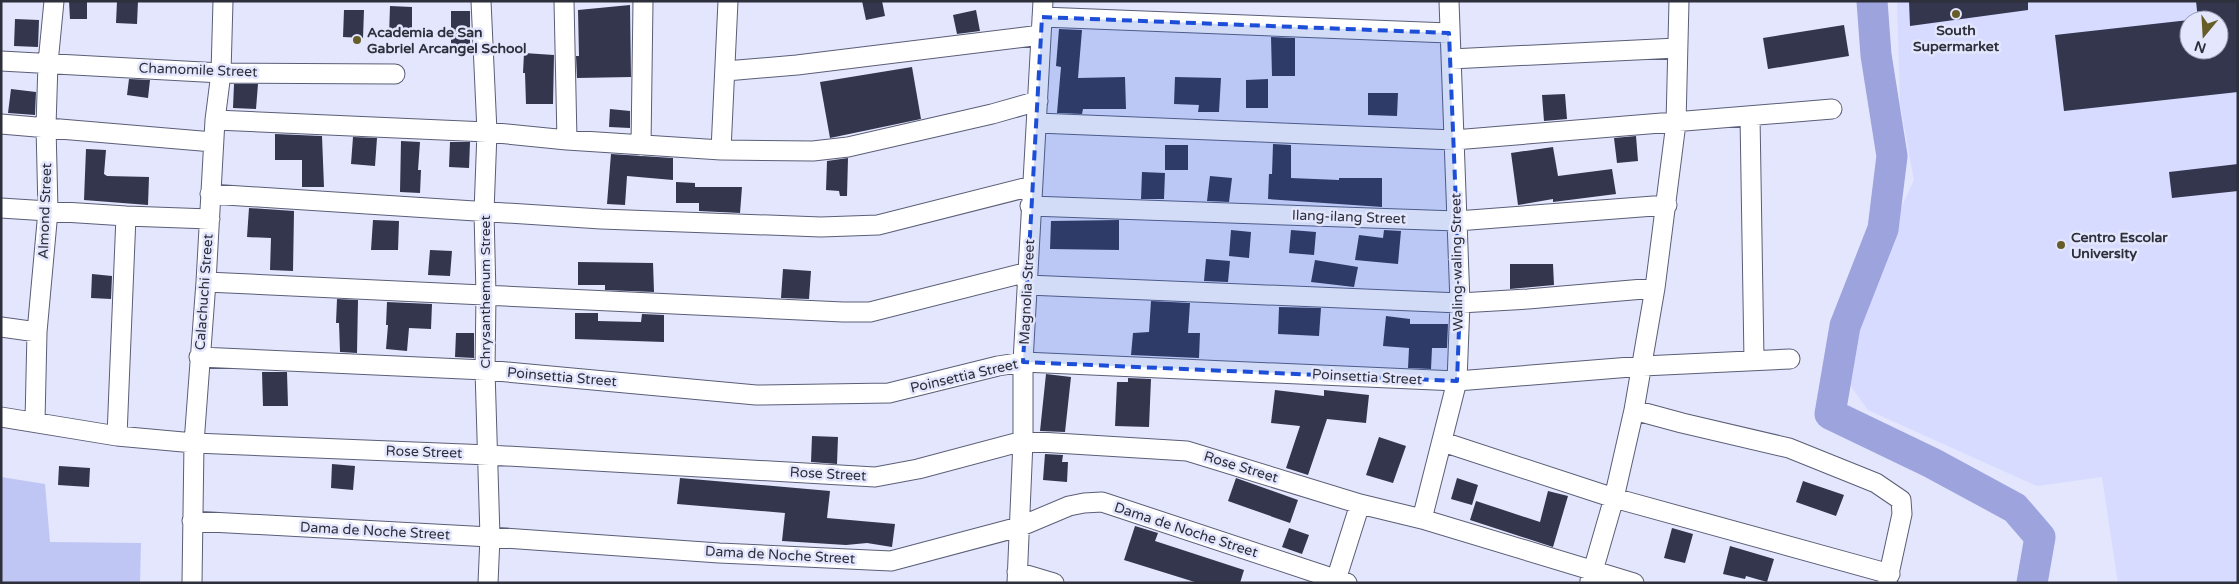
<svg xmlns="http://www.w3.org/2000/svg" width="2239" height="584" viewBox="0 0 2239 584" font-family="'Varela Round',sans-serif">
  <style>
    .built { fill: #d6dbff; fill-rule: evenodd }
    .green { fill: #bfc6f4 }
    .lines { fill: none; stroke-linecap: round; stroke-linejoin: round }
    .river { stroke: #9ca3dd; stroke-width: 31 }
    .building { fill: #33364d }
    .minor-casing { stroke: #5a5e76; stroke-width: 21 }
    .minor { stroke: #fff; stroke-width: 19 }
    .marked { fill: #1d4ed8; fill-opacity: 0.2; stroke: #1d4ed8; stroke-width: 4; stroke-dasharray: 10 6; stroke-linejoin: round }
    .poi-dot { fill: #675d29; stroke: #e3e6fd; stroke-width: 2 }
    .labels { text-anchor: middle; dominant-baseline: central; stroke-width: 5; stroke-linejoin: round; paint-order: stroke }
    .poi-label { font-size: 14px; font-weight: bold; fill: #2d2f3a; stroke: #e3e6fd; text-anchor: start }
    .street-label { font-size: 14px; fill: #2d2f3a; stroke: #e3e6fd }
  </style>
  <rect width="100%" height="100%" fill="#e3e6fd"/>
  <path class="built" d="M1897,1H2238V583H2118L2102,477L2037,486L1868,410L1847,381L1844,343L1854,309L1914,180L1900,104ZM2189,20H2219V50H2189Z"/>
  <path class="green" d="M1,477L45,484L50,542L141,543L140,583H1Z"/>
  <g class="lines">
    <path class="river" d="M1872,1L1876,55L1892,156L1883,229L1845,326L1830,414L1932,463L2015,508L2040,537L2032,583"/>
  </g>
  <path class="building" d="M69,1H87V19H70Z
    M117,1H138L137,24L116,23Z
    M862,1H882L885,16L866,20Z
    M1909,1H2028V10L1910,26Z
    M2196,1H2238V92L2064,111L2055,35L2189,20V50H2219V20H2198Z
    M630,5L631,77L577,78L576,56H579L578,10Z
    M390,6L412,7V37L389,36Z
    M344,10H364L363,38L343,37Z
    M976,10L980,31L957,34L953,15Z
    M451,11H470V53H451Z
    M15,19L39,20L38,47L14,46Z
    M1844,25L1849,56L1768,69L1763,38Z
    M1059,29L1082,30L1078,78L1125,77L1126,109H1083L1082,114L1057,113L1061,67L1056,66Z
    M1271,37L1295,38V76H1272Z
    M524,53L554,55L553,104H526L525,73H523Z
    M912,67L921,119L830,138L820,82Z
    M1175,77L1221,78L1219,112H1198L1199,105L1174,104Z
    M129,79L150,80L148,98L127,95Z
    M1268,79V108H1246V80Z
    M234,84H258L256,109L233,108Z
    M11,89L36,92L35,115L8,113Z
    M1368,93H1398L1397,116L1368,115Z
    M1565,94L1567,119L1544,121L1542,95Z
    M610,109L630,111V128L609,127Z
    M275,134L322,136L324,187H302V160H275Z
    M1636,136L1638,161L1617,163L1614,138Z
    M353,137L377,138L375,166L351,164Z
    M401,141L420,142L418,170H421L420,193L400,192Z
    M450,142H470L469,168L449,167Z
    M1273,144L1291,145V178L1339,180V178H1382V207L1268,199L1269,174H1272Z
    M1165,145H1188V170H1165Z
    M1553,147L1558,176L1612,169L1616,194L1553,202V199L1518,205L1511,153Z
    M86,149L106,150L104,174L107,176L149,177L148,205L84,200Z
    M611,154L673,158V180L627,176L625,205L607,204Z
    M848,158L847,196H840L839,191L826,190L827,161Z
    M2238,164V191L2172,198L2169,172Z
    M1142,172L1165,173L1164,199H1141Z
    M1210,176L1232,178L1229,202L1207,201Z
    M676,182L695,183V187H742L740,213L699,211V203H676Z
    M249,208L294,211L293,271L270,270L271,238L247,237Z
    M373,220L399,221L398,250H371Z
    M1119,220V250L1050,249L1051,221Z
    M1231,230L1251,232L1249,258L1229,256Z
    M1291,230L1316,232L1314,255L1289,253Z
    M1384,230L1401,231L1398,264L1355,260L1359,235L1383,238Z
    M430,250L452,251L450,276L428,275Z
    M1206,259L1230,261L1228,282L1204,281Z
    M1315,260L1358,267L1354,287L1311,282Z
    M578,262L653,263L654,292L605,290V285H578Z
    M1510,264H1553L1554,285L1510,289Z
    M783,269L811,271L809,299L781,298Z
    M92,274L112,276L111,299L91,298Z
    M337,299L358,300L357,353L340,352L339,323H336Z
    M1151,301L1190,303L1188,333H1200L1199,358L1131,355L1133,333L1149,332Z
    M387,302L432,304L431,329L409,328L407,351L386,349L388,325H386Z
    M1279,307L1321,308L1319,336L1278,334Z
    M575,313H598V321L641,322L642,314L664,315V342L575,339Z
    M1386,316L1410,319V324H1448L1447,348H1432L1431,369L1408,368L1409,348L1383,346Z
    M456,333H474V358L455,357Z
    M262,372H287L288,406H263Z
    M1046,374L1071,377L1065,432L1040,431Z
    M1128,378L1151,379L1149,427L1115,426L1117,382H1128Z
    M1275,390L1324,396V390L1369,395L1366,423L1327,419L1308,475L1286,468L1300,426L1271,423Z
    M812,436L838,437L837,464L811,462Z
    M1379,437L1406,446L1393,483L1366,475Z
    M1045,454L1063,455L1062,462H1068L1067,482L1043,480Z
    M332,464L355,466L353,490L331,488Z
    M59,466L90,468L89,487L58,485Z
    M680,478L830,491L827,518L895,524L892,547L867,543L846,545L782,541L785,513L677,504Z
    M1236,478L1298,500L1290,523L1228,501Z
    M1457,478L1478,485L1472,505L1451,499Z
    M1803,481L1844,495L1836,516L1796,502Z
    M1548,491L1568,496L1553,547L1470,520L1476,501L1540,522Z
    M1135,526L1158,533L1155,541L1244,570L1240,583H1198L1124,560Z
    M1289,528L1309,535L1302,554L1282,547Z
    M1672,528L1693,534L1685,563L1664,558Z
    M1730,546L1774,559L1767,582L1746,576L1745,579L1723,574Z"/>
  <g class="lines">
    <g class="minor-casing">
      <path id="minor" d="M481,1L487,132L484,212L486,295L485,370L490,537L488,583
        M564,1L567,140
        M1042,17L1449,33
        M1451,59L1677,48
        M1,61L221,73L395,74
        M726,71L797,65L1041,35
        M1750,116L1754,360
        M215,120L487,132L567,140L721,150L813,151L848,147L992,114L1038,101
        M1037,123L1454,140L1832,109
        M1,124L213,142
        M641,146L643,1
        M721,150L728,1
        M210,194L601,219L821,227L878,225L1032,186
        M1030,206L1457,221L1667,205
        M1,208L126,216L210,219
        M206,282L843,312H870L1028,272
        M1027,285L1460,303L1528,299L1655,288
        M1,327L37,332
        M199,357L485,370L756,395L889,393L998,366L1023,362L1457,381L1643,366L1790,359
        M1634,410L1682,423L1789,448L1876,483L1901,500L1902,514L1887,583
        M1,417L117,436L194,443L489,455L875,477L918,469L1023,441L1187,451L1360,504L1422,519L1634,583
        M35,421L37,332L48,211L46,126L48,63L54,1
        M117,436L126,216
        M1443,442L1614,498L1890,574
        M1422,519L1457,381L1460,303L1449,1
        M192,521L490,537L719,553L891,561L1019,527L1069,506L1084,503L1102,502L1347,583
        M1017,572L1054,583
        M1590,581L1614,498L1634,410L1655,288L1676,123L1679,1
        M192,583L194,443L206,282L215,120L221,73L223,1
        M1017,583L1023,441V362L1043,1
        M1335,583L1360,504"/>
    </g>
    <use href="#minor" class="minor"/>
  </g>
  <path class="marked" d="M1042,17L1449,33L1460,303L1457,381L1023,362Z"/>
  <g class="poi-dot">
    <circle cx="1956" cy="14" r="5"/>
    <circle cx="357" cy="40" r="5"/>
    <circle cx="2061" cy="245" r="5"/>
  </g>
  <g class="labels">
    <g class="poi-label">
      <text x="1956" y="30" text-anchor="middle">South<tspan x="1956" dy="16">Supermarket</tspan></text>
      <text x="367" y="32">Academia de San<tspan x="367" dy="16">Gabriel Arcangel School</tspan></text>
      <text x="2071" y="237">Centro Escolar<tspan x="2071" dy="16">University</tspan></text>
    </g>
    <g class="street-label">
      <text transform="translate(198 70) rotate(2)">Chamomile Street</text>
      <text transform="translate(45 211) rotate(-88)">Almond Street</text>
      <text transform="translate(1349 217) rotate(2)">Ilang-ilang Street</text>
      <text transform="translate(1457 262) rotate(-91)">Waling-waling Street</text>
      <text transform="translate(204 292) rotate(-86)">Calachuchi Street</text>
      <text transform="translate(485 292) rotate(-90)">Chrysanthemum Street</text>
      <text transform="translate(1027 292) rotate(-87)">Magnolia Street</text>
      <text transform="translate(964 376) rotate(-13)">Poinsettia Street</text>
      <text transform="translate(562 377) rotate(5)">Poinsettia Street</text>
      <text transform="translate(1367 377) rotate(3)">Poinsettia Street</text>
      <text transform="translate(424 452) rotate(2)">Rose Street</text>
      <text transform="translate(1241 467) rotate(17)">Rose Street</text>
      <text transform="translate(828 474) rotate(3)">Rose Street</text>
      <text transform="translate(1186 530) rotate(18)">Dama de Noche Street</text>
      <text transform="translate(375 531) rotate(3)">Dama de Noche Street</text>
      <text transform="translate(780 555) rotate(3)">Dama de Noche Street</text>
    </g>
  </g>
  <rect width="2239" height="584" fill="none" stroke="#2d2f3a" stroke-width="5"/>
  <g transform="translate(2204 35) rotate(198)"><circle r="24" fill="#e3e6fd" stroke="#9a9daf"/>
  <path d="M0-4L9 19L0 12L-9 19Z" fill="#675d29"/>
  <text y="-8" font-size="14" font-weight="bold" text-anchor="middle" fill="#2d2f3a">N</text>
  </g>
</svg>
